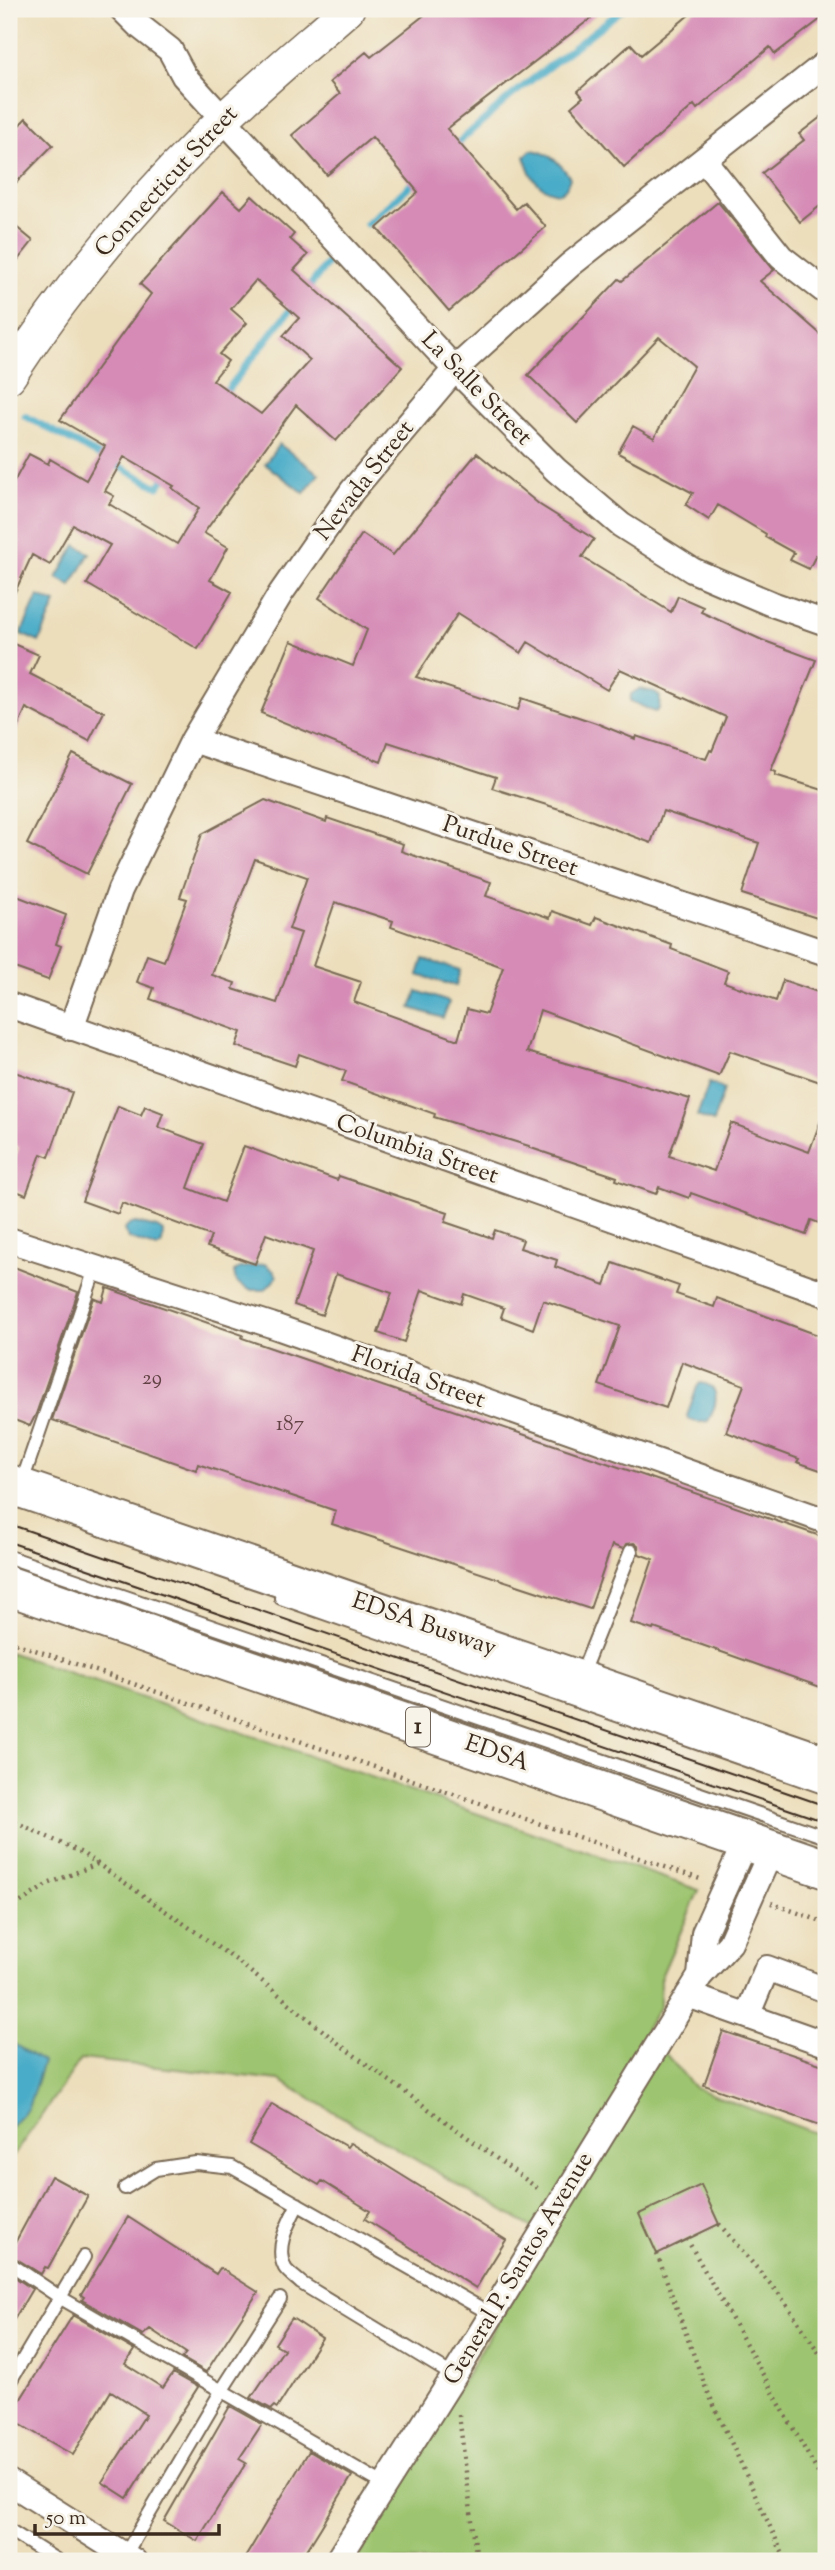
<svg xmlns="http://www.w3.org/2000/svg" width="835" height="2570" viewBox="0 0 835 2570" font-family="'Sorts Mill Goudy',serif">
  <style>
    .green { fill: #9dc46f; stroke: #6c7746; stroke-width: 2 }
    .water { fill: #49acc8; stroke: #426b73; stroke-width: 2 }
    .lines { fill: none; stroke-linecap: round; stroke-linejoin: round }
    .stream { stroke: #49acc8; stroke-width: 7 }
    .building { fill: #d58bb6; fill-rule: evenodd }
    .service-casing { stroke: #796955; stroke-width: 16 }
    .minor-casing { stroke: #796955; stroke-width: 28 }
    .tertiary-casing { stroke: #796955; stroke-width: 35 }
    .trunk-casing { stroke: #796955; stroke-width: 42 }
    .path { stroke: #796955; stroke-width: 4.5; stroke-dasharray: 2 5; stroke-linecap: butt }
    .service { stroke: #fff; stroke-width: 12 }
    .minor { stroke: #fff; stroke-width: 24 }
    .tertiary { stroke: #fff; stroke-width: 32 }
    .trunk { stroke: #fff; stroke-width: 38 }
    .tram { stroke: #3b2a1e; stroke-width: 2 }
    .labels { text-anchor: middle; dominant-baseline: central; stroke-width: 6; stroke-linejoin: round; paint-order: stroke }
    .number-label { font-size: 21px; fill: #624244 }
    .shield { fill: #f7f3e8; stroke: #73665b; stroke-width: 2 }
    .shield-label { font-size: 23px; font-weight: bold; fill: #3b2a1e }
    .street-label { font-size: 24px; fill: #3b2a1e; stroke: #f7f3e8 }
  </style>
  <rect width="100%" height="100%" fill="#f7f3e8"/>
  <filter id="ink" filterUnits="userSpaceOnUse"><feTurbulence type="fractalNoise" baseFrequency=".0143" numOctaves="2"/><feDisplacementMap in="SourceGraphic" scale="14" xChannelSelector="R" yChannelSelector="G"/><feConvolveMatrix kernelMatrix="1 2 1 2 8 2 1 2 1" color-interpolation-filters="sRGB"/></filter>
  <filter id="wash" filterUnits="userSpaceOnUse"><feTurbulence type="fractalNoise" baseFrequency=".00686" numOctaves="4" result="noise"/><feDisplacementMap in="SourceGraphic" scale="28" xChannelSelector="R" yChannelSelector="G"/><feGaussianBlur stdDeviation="1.57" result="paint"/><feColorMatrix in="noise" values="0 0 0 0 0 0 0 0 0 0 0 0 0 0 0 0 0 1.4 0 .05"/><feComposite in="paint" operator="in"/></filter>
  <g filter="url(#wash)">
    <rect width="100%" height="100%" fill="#ecdebb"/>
    <path class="green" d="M9,1652L699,1890L660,1979V2006L645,2030L695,2088L826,2137V2561H356L548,2237L279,2080L81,2059L9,2162Z"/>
    <path class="water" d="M531,150C549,152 561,163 570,178L566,188L560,193C539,191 529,177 525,156Z
      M279,444L319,474L304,493L265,464Z
      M76,545L90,553L71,586L57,578Z
      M38,596L56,603L39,642L21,634Z
      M639,689L655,692L660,697L659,709L655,712L630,701L631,694Z
      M423,959L460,970L456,986L418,975Z
      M417,991L449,1002L443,1018L411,1008Z
      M709,1083L724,1089L713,1122L697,1116Z
      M136,1223L157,1228L163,1232L162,1244L157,1248L128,1238L124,1230L130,1224Z
      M265,1264L275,1272L277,1277L265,1290H250L236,1282L234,1272L239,1268Z
      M700,1383C723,1385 716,1408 708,1421C699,1423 692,1423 687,1416L697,1387Z
      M9,2041L43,2062L28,2108L9,2129Z"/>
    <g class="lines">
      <path class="stream" d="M451,149L511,96L623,9
        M367,224L416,180
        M306,291L329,261
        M221,398L294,305
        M25,416L158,487L168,473"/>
    </g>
    <g id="blocks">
      <path class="building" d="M432,9H603L447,129L516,209L524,202L546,227L449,311L377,228L418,192L372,137L327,175L292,135L340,94L330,82L366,52L371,57Z
        M696,9H826V15L775,54L770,47L697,109L694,105L624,167L571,107L583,97L578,91L631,44L641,55Z
        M826,113V201L800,222L762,173L804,140L799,134Z
        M26,118L53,145L9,190V136Z
        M223,192L241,208L252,196L294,234L290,239L308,255L294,270L402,367L336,441L296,405L204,533L228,547L210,580L232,592L198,649L87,584L110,545L73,525L50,565L32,555L9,605V491L29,454L48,464L50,459L86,480L105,446L60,420L151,294L140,284ZM256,280L299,318L283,336L310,360L261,414L213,380L228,361L219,354L247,323L231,309ZM124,457L174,486L172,488L199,508L177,544L109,504L114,496L105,491Z
        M718,202L774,270L760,281L826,339V561L816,555L809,569L790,560L794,553L765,537L766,534L718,505L709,520L686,505L693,493L618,453L633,426L654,438L694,366L659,337L577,423L528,375L619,279L622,281Z
        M9,221L33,241L9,271Z
        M477,453L540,505L594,539L582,557L671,612L678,596L703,607L701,612L762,640L816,660L771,770L776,772L775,775L826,791V891L817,918L742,894L759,843L663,811L651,843L566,811L492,788L496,777L388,742L381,762L261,713L291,641L353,666L367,630L319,598L362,534L393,555ZM458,613L521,653L528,642L607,690L620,669L726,717L712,751L710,750L706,759L636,736L635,739L596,723L522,698L518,710L416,677Z
        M9,642L39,655L30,674L104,712L89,741L26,708L9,748Z
        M73,754L132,784L87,874L27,844Z
        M265,800L326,822L327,818L403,844L401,851L491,882L486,896L550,918L552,911L592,925L596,917L672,945L671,949L728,971L724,982L776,1001L783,980L826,995V1084L730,1051L719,1076L540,1010L527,1052L690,1099L669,1156L714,1171L731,1123L809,1152L824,1112H826V1219L821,1217L819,1223L811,1220L806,1235L691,1193L689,1198L659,1187L656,1194L616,1180L617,1177L528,1147L529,1146L434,1117L435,1114L342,1081L346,1071L299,1054L295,1066L236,1046L241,1032L150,999L154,988L137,982L147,955L164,961L187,899L180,897L202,834ZM255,859L307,877L289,929L301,933L277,1003L233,989L235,983L212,975ZM335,902L393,921L391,927L503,967L486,1014L467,1009L458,1040L354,1002L361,982L313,966Z
        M9,893L66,915L56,944L61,946L48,980L9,966Z
        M9,1070L72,1092L49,1157L41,1154L26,1195L9,1188V1176L19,1147L9,1143Z
        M118,1106L141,1115L145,1106L163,1113L158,1127L204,1144L188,1188L223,1202L244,1146L337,1180L339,1176L448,1213L445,1222L492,1238L495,1230L523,1240L520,1248L557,1260L555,1267L605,1285L613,1263L679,1286L676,1294L714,1307L717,1298L826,1338V1472L797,1462L799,1459L726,1432L744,1385L682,1362L666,1408L599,1385L620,1326L543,1300L533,1329L501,1317L504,1308L464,1294L461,1304L422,1290L404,1342L378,1333L392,1293L336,1274L322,1315L294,1305L313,1251L266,1234L255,1264L207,1247L211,1236L122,1203L118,1214L82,1201Z
        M9,1265L78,1292L36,1414L30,1426L9,1418Z
        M107,1288L243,1335L242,1338L826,1538V1689L654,1628L653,1630L631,1623L653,1559L639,1554L638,1546L634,1543L626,1544L623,1549L612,1545L590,1609L332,1524L336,1511L198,1464L196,1470L52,1420L94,1298L103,1302Z
        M723,2031L826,2066V2127L704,2085Z
        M272,2104L347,2147L350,2143L506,2240L476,2288L365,2219L370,2211L322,2181L319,2185L249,2144Z
        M51,2176L88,2196L48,2268L45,2267L41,2274L9,2254Z
        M701,2185L719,2224L657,2254L639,2214Z
        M128,2217L216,2274L220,2268L258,2292L206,2372L182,2358L186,2353L150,2329L143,2335L82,2300L84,2297L81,2295Z
        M9,2273L32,2289L9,2328Z
        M73,2315L134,2350L125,2364L163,2388L173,2373L198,2387L127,2498L102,2482L146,2414L111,2391L73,2455L9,2418Z
        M292,2318L322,2338L277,2408L274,2406L271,2409L251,2398L284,2349L275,2344Z
        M230,2406L262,2424L239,2459L246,2463L197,2541L164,2521Z
        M309,2451L352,2476L320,2529L300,2561H243Z"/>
    </g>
  </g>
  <g filter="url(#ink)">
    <use href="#blocks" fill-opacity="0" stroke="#796955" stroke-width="2"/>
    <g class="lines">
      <g class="service-casing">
        <path id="service" d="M21,1485L95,1269
          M9,1557L826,1837
          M281,1598L826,1788
          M580,1678L631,1551
          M125,2188L156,2169L196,2163L232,2167L491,2314
          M298,2204C289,2222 274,2247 285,2268C288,2273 297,2279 301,2283L454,2376
          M9,2263L61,2298L385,2485
          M9,2383L84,2257
          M9,2530L58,2561
          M125,2555L222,2390L280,2299"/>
      </g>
      <g class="minor-casing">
        <path id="minor" d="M122,9L138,25L170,50L184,76L223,119L455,369L556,470L621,525L692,570L772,604L826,623
          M704,160L781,257L826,292
          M193,740L826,953
          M9,1005L826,1294
          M71,1028L120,890L193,740L281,593L352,491L455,369L570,265L826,63
          M9,1240L271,1325L826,1521
          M700,1976L704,1933L746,1840
          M688,1995L826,2044
          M747,2016L767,1968L826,1990
          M9,2482L134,2561
          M337,2561L454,2376L700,1976L730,1943L771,1851"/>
      </g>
      <g class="tertiary-casing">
        <path id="tertiary" d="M9,377C65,291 132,209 205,137C250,92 300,51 348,9"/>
      </g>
      <g class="trunk-casing">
        <path id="trunk" d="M9,1484L826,1765
          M9,1586L826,1869"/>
      </g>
      <path class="path" d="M9,1641L703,1880
        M9,1819L82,1853L236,1960L343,2047L540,2190
        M771,1903L826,1923
        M9,1910L48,1884L97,1864
        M719,2224L780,2295L826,2363
        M687,2239L826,2487
        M657,2254L705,2386L786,2561
        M459,2415L477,2561"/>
      <use href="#service" class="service"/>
      <use href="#minor" class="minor"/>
      <use href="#tertiary" class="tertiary"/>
      <use href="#trunk" class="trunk"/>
      <path class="tram" d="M9,1524L826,1806
        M9,1542L826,1822"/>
    </g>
  </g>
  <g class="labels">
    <g class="number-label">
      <text x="152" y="1379">29</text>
      <text x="290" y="1425">187</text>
    </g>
    <rect class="shield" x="406" y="1707.5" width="24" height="39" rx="5"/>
    <g class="shield-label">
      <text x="418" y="1727">1</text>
    </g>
    <g class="street-label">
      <text transform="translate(167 182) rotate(-47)">Connecticut Street</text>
      <text transform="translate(476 389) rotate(46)">La Salle Street</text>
      <text transform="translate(365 481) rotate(-52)">Nevada Street</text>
      <text transform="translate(510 847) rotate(19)">Purdue Street</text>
      <text transform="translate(417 1150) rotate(19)">Columbia Street</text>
      <text transform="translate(418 1378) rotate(20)">Florida Street</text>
      <text transform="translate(424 1625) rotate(19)">EDSA Busway</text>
      <text transform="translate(497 1754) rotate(19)">EDSA</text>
      <text transform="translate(519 2269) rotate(-59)">General P. Santos Avenue</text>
    </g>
  </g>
  <rect width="835" height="2570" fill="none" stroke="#f7f3e8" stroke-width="35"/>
  <path d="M35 2524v10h184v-10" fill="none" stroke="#3b2a1e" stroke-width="3.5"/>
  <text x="46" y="2524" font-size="21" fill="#3b2a1e" stroke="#f7f3e8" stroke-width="5" paint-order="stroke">50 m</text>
</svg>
